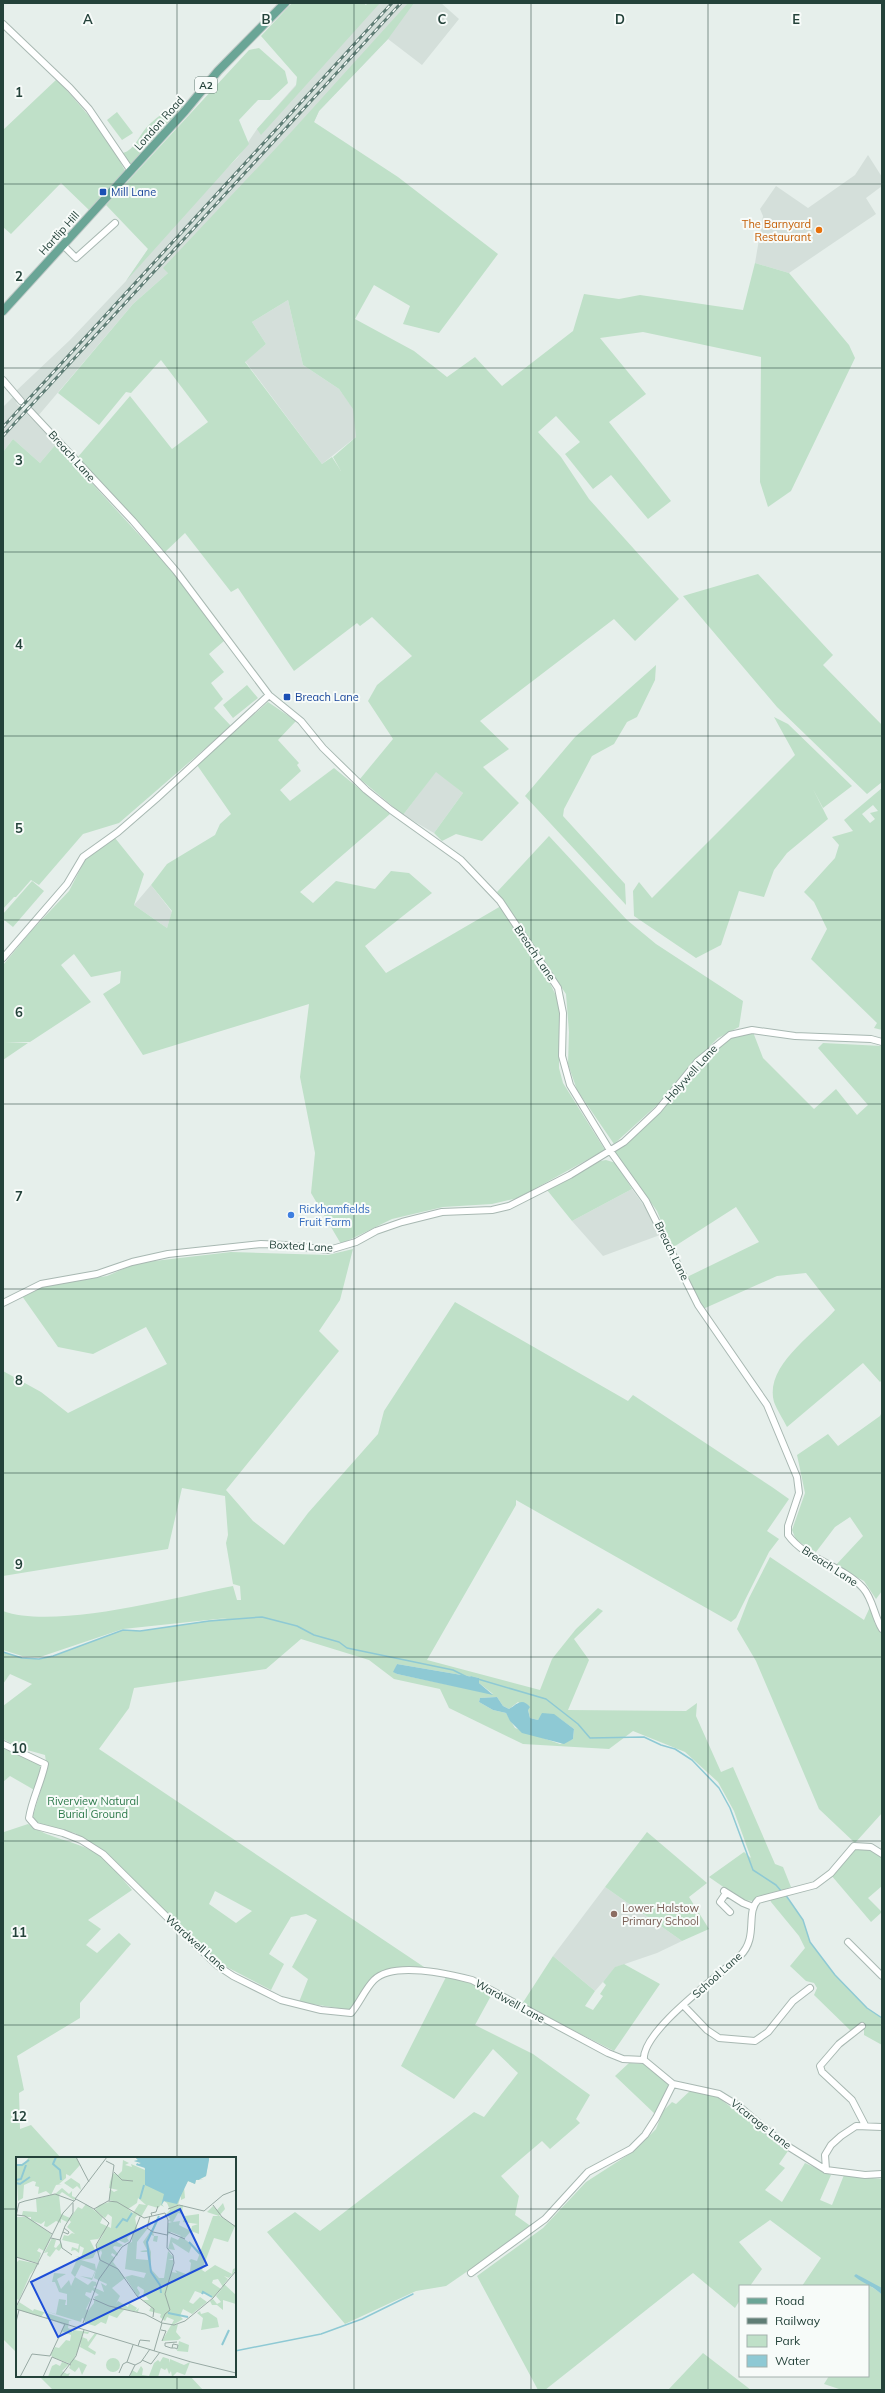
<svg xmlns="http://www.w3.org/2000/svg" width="885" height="2393" viewBox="0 0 885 2393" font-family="Mulish,sans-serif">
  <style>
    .built { fill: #d4dfda }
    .green { fill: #bfe0c8; fill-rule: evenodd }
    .water { fill: #8ec9d4 }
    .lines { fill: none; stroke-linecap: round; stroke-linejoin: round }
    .stream { stroke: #8ec9d4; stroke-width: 1.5 }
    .minor-tunnel { stroke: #bfccc8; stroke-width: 6; stroke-dasharray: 6 3; stroke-linecap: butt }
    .minor-casing { stroke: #a8b8b2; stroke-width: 8 }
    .major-casing { stroke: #c2cac8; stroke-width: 10 }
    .minor { stroke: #fff; stroke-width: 6 }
    .major { stroke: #6aa596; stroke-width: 8 }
    .rail-casing { stroke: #5f7d75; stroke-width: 3 }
    .rail { stroke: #f7fbf9; stroke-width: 1.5; stroke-dasharray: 4.5; stroke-linecap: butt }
    .grid { fill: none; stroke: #24423a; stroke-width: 1; stroke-opacity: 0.55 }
    .transit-dot { fill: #1a4fb4; stroke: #f7fbf9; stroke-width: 1.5 }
    .food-dot { fill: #e8710a; stroke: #f7fbf9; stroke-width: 1.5 }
    .shop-dot { fill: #3f7fe0; stroke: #f7fbf9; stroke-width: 1.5 }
    .education-dot { fill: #8d6e63; stroke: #f7fbf9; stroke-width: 1.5 }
    .labels { text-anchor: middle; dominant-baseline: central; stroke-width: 4; stroke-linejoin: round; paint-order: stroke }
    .shield { fill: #f7fbf9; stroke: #637a73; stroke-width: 1 }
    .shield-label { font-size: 10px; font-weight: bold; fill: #24423a }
    .street-label { font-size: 11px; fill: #24423a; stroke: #f7fbf9 }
    .transit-label { font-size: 11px; fill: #164399; stroke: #f7fbf9; text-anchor: start }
    .food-label { font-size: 11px; fill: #c56008; stroke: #f7fbf9; text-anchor: end }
    .shop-label { font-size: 11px; fill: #366cbe; stroke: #f7fbf9; text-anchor: start }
    .park-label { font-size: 11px; fill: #2d7a4b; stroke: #f7fbf9 }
    .education-label { font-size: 11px; fill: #785e54; stroke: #f7fbf9; text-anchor: start }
    .inset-river { fill: none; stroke: #8ec9d4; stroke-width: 2 }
    .inset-road { fill: none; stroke: #98aaa4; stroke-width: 1 }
    .view { fill: #1d4ed8; fill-opacity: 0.15; stroke: #1d4ed8; stroke-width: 2 }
    .inset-edge { fill: none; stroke: #24423a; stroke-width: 2 }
    .grid-label { font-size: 13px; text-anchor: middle; font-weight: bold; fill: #24423a; stroke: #f7fbf9; stroke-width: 4; stroke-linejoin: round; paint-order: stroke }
  </style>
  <rect width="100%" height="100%" fill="#e6efeb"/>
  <path class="built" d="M368,3H441L459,19L422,65L388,39L319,111L314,122L168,273L133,304L38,416L16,391L70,340L126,281L148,249L238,157L257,129Z
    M868,155L882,177V186L866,198L876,214L789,273L755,263L763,216L760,209L776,186L808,208L855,175Z
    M288,300L303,365L339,389L355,411L356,437L322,464L245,361L266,344L252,322Z
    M14,396L17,404L56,444L40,463L13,439L3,452V407Z
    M436,771L463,793L434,833L403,815Z
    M151,885L172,912L167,928L134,905Z
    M632,1189L652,1217L660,1235L603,1256L572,1221Z
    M605,1887L682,1941L657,1953L616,1967L595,1991L553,1956Z"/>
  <path class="green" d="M292,3H363L366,5L368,3H380L261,135L257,129L296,86L297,77L261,36Z
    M408,3H414L388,39L319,111L314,122L398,177L498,254L439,333L403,324L410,306L374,285L355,319L414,351L447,377L475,357L502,386L573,331L584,294L619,299L640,295L743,310L755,263L789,273L849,345L855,358L791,491L768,507L760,482L761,357L643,332L600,338L646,394L609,422L671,501L648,519L611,475L593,489L565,454L580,442L556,416L538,432L561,457L589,499L679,599L635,641L614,619L480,721L509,749L483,767L519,803L482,841L456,834L442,841L434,833L463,793L436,772L403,815L360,779L393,739L368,701L377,685L412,656L372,617L360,626L357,623L294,671L238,588L231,592L185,533L165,552L77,458L130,396L172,449L208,422L161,360L131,393L126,392L99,425L58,393L133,304L168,273L163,268L293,130ZM288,300L303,365L339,389L353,409L356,437L333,457L341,471L332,457L322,464L245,362L266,344L252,322Z
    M259,48L285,71L288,83L270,100H258L239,120L249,144L126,281L148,249L106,205L249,50Z
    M57,79L108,138L125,171L89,210L61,183L11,234L3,227V130Z
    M181,105L183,107L130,165L123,153C134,150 139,136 146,128C154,119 170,107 181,105Z
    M117,112L133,133L122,140L107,120Z
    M13,439L40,463L56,444L175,574L224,641L209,654L224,672L211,683L223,699L214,708L231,726L119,823L83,834L39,885L31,880L16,897H14L3,909V452Z
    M758,574L833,655L823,665L882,725V782L867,794L777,707L683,596Z
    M656,665L655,680L637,717L627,722L614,744L592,756L564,809L563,816L625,884L626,905L525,796L575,737Z
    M247,685L258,698L233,718L223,705Z
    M268,702L296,721L278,740L299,763L297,765L301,771L280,790L290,801L334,768L390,814L300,892L313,903L336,881L375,889L391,871L409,873L432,893L365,946L386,973L501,906L547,977L559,1002V1068L563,1083L605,1150L518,1198L492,1204L443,1207L392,1219L341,1244L311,1193L315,1153L300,1077L309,1004L143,1055L103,994L120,983L121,971L91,977L74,954L61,965L91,1002L30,1042H5L28,1043L3,1060V965L32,930L69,891L85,860L115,838L144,874L134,905L167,928L172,911L151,885L167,864L215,835L220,824L231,814L197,765Z
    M774,717L788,724L852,786L823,808L813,789L828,819L787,853L774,870L764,897L739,891L721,945L696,958L634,916L633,891L639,882L652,898L795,755Z
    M882,788V1030L874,1028L877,1023L811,959L827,929L814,902L804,892L835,858L839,845L832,837L853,831L844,820ZM873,805L878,811L870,813L875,819L870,823L862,814Z
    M549,836L627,920L656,944L743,1001L739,1027L718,1038L693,1063L657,1105L614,1144L577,1090L568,1064L569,1032L566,994L497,892Z
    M32,881L44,891L13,927L3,919V914Z
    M753,1032L763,1058L814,1109L836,1089L857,1115L868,1105L818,1048L823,1043L882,1046V1380L880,1382L863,1363L787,1427C783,1419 777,1410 774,1402C764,1366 814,1334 835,1310L806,1273L777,1276L703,1309L687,1277L759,1242L736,1207L672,1248L657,1211L615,1152L673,1098L698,1066L726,1042L735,1036Z
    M606,1160L616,1163L632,1189L572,1221L547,1190L600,1161Z
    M353,1249L340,1300L319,1331L339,1351L226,1490L253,1521L284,1545L308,1513L378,1434L384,1411L455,1302L628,1401L633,1395L772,1487L789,1499L767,1531L779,1539L769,1552L736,1618L731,1622L516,1500V1505L427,1660L540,1690L552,1659L576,1629L598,1608L603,1611L574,1639L589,1660L568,1710L686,1711L697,1703L696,1716L721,1772L733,1767L775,1864L783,1867L791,1887L754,1901L742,1900L709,1877L744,1852L751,1858L734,1811L718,1782L685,1752L633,1731L609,1749L523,1744L449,1708L440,1689L394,1679L369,1660L301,1639L266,1669L134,1688L129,1708L99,1749L424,1967L384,1972L371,1978L351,2010L299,2002L308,1979L292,1967L317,1920L306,1914L291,1917L269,1954L284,1964L271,1990L221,1964L98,1848L75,1833L37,1824L33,1816L47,1769L45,1755L20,1748L3,1739V1706L32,1684L10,1674L3,1684V1652L22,1658L39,1659L53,1656L123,1630L140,1631L227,1618L123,1629L40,1657L22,1656L3,1650V1611C55,1630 176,1597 233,1586L237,1600H241L240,1586L233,1584L226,1543L228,1535L225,1496L182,1488L168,1549L3,1576V1371L41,1392L68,1413L167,1364L146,1327L93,1354L58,1347L22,1296L40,1287L107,1276L137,1263L231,1252L328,1255ZM397,1664L479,1678V1683L493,1694L397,1674L394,1672ZM497,1697L503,1706L509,1709L518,1702L528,1710L530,1718L538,1720L541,1716L559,1718L574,1729L573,1739L560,1744L515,1728L506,1713L493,1710L479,1702L480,1698ZM215,1891L252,1911L236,1923L209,1904Z
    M882,1412V1591L876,1599L864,1581L835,1566L863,1536L850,1517L835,1527L816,1552L796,1540L792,1530L805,1493L797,1455L828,1434L838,1446L880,1416Z
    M770,1557L864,1620L870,1607L875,1624L882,1633V1813L855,1843L819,1809L756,1661L737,1629L749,1598Z
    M3,1748L41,1765L36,1791L10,1776L3,1782Z
    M28,1824C50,1840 81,1841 102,1857C113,1866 123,1880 132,1890L88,1920L101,1929L86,1945L97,1953L119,1933L131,1944L80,2003V2018L17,2056L24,2090L19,2093L20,2129L31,2125L61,2158H17V2353L3,2339V1827L4,1832Z
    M647,1832L707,1883L689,1897L709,1929L682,1941L605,1887Z
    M867,1848L882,1858V1886L868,1898L882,1912L871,1922L831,1875L853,1849Z
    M785,1895L803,1920L810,1942L835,1975L867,2008L882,2018V2045L864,2035V2027L852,2032L814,1995L817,1988L814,1983L806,1981L790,1966L805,1948L799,1936L771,1902L770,1899Z
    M553,1956L595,1991L585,2006L593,2010L603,1996L600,1994L606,1985L603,1982L615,1967L624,1964L660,1984L614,2051L522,2004Z
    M447,1975L477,1985L492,1994L475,2025L533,2054L590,2095L576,2119L580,2123L550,2149L542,2141L501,2176L519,2196L515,2215L532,2227L446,2286L416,2291L345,2324L267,2232L295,2212L320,2231L474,2112L484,2117L518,2073L493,2049L454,2099L401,2066Z
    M629,2063L644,2064L671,2083L655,2114L615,2076Z
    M691,2090L719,2098L788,2151L779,2164L785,2168L765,2190L782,2202L805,2163L831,2175L820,2200L832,2205L844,2175L882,2179V2291L856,2274C862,2284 874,2286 882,2295V2390H842L824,2384L829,2376H868V2286H802L821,2258L770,2220L739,2242L762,2269L750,2286H740V2300L735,2308L693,2273L545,2390H538L477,2276L543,2228L586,2182L634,2151L656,2129L663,2111L672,2102L676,2104Z
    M703,2353L751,2390H668Z
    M39,2376H190L203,2390H53Z"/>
  <path class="water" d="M397,1664L479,1678V1683L493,1695L397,1674L393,1672Z
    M497,1697L503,1706L509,1709C517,1704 522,1697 530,1707L528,1710L530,1718L538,1720L542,1713L554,1714L574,1729L573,1739L564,1744L522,1733L510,1721L506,1713L493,1710L479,1702L480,1698Z
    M856,2274L882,2288V2295C874,2286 863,2284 854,2276Z"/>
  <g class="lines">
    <path class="stream" d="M3,1652L22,1658L39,1659L53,1656L123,1630L140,1631L209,1621L262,1617L297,1626L314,1635L339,1642L347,1648L453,1670L467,1677
      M471,1677L546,1699L578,1724L590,1738L644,1737L661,1745L675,1749L692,1760L719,1788L730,1808L753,1870L776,1885L782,1892
      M785,1894L803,1920L810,1942L835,1975L867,2008L882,2018
      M235,2351L321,2334L362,2319L413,2294"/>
    <path class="minor-tunnel" d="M21,401L30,411"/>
    <g class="minor-casing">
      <path id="minor" d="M3,24L70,88L89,109L131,171
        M63,245L76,258L115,223
        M3,380L21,401
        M30,411L133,521L176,571L269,695L301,721L323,748L366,790L391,810L461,860L500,901L558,988L563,1013L562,1056L570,1085L611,1152L646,1201L698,1305L767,1405L797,1477L799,1493L788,1526V1535C806,1560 842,1565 863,1588C873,1599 874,1616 882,1629
        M3,958L67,884L83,857L118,832L156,799L269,695
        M3,1303L41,1284L97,1274L132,1262L168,1254L261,1244L285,1245L329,1250L356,1242L376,1231L402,1222L442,1212L492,1210L509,1206L570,1175L624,1142L658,1110L698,1061L730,1035L752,1030L795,1036L871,1039L882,1042
        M3,1744L45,1764C41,1783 32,1799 29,1818L36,1826L63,1833L81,1840L103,1854L180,1930L218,1966L233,1976L281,2000L321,2010L351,2013C359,2004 365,1989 374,1980C393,1961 449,1974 472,1980L608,2053L623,2059L644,2060
        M724,1891L743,1903L753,1907
        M726,1893L720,1902L730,1912
        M848,1942L882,1976
        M683,2005L707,2030L719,2038L755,2041L768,2032L793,2001L810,1988
        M862,2026L839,2044L820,2066L822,2072L852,2100L865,2125
        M644,2060C641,2031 719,1976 740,1956C759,1937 745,1913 758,1900L815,1885L831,1873L854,1846L871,1847L882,1854
        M644,2060L673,2084L719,2094L740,2107L781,2142L826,2170L865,2175L882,2174
        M826,2170L825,2155L831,2145L841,2136L856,2126L882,2127
        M471,2273L545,2219L588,2172L631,2149L645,2135L656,2118L673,2084"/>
    </g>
    <g class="major-casing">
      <path id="major" d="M3,311L185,111L218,71L285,3"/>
    </g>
    <use href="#minor" class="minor"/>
    <use href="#major" class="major"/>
    <g class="rail-casing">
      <path id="rail" d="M3,427L392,3
        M3,436L401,3"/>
    </g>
    <use href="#rail" class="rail"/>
  </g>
  <path class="grid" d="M177,3V2158M354,3V2390M531,3V2390M708,3V2390M3,184H882M3,368H882M3,552H882M3,736H882M3,920H882M3,1104H882M3,1289H882M3,1473H882M3,1657H882M3,1841H882M3,2025H882M3,2209H17M235,2209H882M177,2376V2390"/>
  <g class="transit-dot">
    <rect x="99" y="188" width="8" height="8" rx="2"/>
    <rect x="283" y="693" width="8" height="8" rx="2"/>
  </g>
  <circle class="food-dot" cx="819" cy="230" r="4"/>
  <circle class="shop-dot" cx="291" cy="1215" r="4"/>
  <circle class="education-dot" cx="614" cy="1914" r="4"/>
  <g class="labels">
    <rect class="shield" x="195" y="77" width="22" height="16" rx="3"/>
    <g class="shield-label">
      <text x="206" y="85">A2</text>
    </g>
    <g class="street-label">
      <text transform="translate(159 123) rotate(-48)">London Road</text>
      <text transform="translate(59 233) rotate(-48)">Hartlip Hill</text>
      <text transform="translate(72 456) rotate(48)">Breach Lane</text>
      <text transform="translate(535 953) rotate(56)">Breach Lane</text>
      <text transform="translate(691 1073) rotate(-48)">Holywell Lane</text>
      <text transform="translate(301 1246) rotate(3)">Boxted Lane</text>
      <text transform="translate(672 1251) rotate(64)">Breach Lane</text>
      <text transform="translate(830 1566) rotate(33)">Breach Lane</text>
      <text transform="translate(196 1943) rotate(42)">Wardwell Lane</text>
      <text transform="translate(717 1975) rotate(-42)">School Lane</text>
      <text transform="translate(510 2001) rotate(29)">Wardwell Lane</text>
      <text transform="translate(761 2124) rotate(38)">Vicarage Lane</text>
    </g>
    <g class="transit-label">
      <text x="111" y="192">Mill Lane</text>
      <text x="295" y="697">Breach Lane</text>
    </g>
    <g class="food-label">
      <text x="811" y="224">The Barnyard<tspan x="811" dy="13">Restaurant</tspan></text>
    </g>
    <g class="shop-label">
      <text x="299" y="1209">Rickhamfields<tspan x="299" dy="13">Fruit Farm</tspan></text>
    </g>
    <g class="park-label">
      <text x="93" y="1801">Riverview Natural<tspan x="93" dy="13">Burial Ground</tspan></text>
    </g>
    <g class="education-label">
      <text x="622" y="1908">Lower Halstow<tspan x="622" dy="13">Primary School</tspan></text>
    </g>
  </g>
  <g transform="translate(16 2157)">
    <rect width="220" height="220" fill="#e6efeb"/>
    <path d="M13,0H60L64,8L54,19L50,17V21L43,27H46L40,28L35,38L30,34L22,37L23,30L19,29L20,25L17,24L8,28L7,41L2,44L0,7H8ZM119,0H193L190,19L182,23L188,22L180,23L179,27L172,24L168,30L169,41L165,43V38L162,48L157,49L167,48L166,57L162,56L157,65L164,64L163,68L175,74L176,69L182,67L167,65L169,59L183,57V77L175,74L169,81L166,80L176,88L173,96L156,85L159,93L152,92L155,80L162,83L165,79L155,75L152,78V66L156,65L152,64L154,62L150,57L154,53L151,46L148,44L146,47L148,50L145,48L142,51L132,48L125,60L121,58L119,61L121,71H131L134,67L133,64L136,66L121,85L120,102L132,103L131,95H126L124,94L131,93L127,85L143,62L137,75L138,79H142L141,85L137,84L138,79L135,78L131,84L135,95V112L143,121H148L152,94L158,101L152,103H158L156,115L161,116L159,113L170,117L174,114L175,106L173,104L175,102L181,104L197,59H204L219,69L212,85L198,81L186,113L189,115L199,108L216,117L217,112L220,111V113L213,121L208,119L212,122L208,127L220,138V147L207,143V153L201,148H196L194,144L197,142L201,147L205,145L200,139L207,130L202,122L197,123L196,126L205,132L197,141L188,135L187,137L179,134L173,145L177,147L184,140L191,145L176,157L167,152L164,159L167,162L157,168L162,167L160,175L165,181L162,183L146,184L158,163L151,160L149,164L144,160L145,157L133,154L135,150L127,143H133L130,139L127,141L128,133L122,129L121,131L124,136L122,140L109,120L116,118L128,121L130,116L109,112L112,86L116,85V77L111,81L113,84L109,86L102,83L101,85L107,88L104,90L98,89L97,91L102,97L101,99L96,96L95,98L99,101L97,105L109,121L96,131L104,139L100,147L102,144L112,150L113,146L121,151L119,154L123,151L122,155L104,151L108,153L104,157L101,161L93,158L90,167L85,165L79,169L69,166L68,162L66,161L65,165L29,154L40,157L43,142L50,143L49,148H51V137L43,135L39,125H36L38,116L50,117L41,122L45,132L53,123L55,129L59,120L72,128L76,124L80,125L81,128L77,130L88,135L85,126L90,129L91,127L78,121L80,113L76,123L64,119L76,121L79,114L65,108L59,120L55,116L62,100L59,99L65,100L68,91L64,89L63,96L59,93L55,94L56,90L62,92L63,87L46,83L48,78L52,79L56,76L59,77L51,70L55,65L53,63L51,65L45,62V66L40,64L31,70L28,69L29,64L25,67L15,63V60H11L35,77L34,82L28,94L23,91L21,94L25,96L22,106L0,100V87L5,89L0,87V60H10L6,58L7,54L21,55L20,42L39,37L46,31L53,37L56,34V39L60,41L58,43L46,35L43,38L45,57L54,61L62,50L66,52L70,47L87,60L84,66L95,71L96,60L92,57L89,61L79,53L83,48L97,44L93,43L94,32L98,35L102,33L93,31L94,25L97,16L102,18L106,14L107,3L113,6L109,8L116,10L115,7L129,13L128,9L120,8L125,6L118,4L122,3ZM122,41L130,48L123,47L117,56L112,52L121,46ZM88,76L80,89L82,97L85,93L86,96L80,113L79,107L65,103L77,101L80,95L74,83L82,82ZM76,133L83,138L78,140L80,144L78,143V146L72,154L70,152L75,142L69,138L70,135L75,136ZM55,21L64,27L65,33L61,29L57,32L48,26ZM207,46L209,52L203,59L191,55L197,49L201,53ZM36,81L40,83L38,90L40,91L45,85L46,90L43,94L40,92L34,100L31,98L32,95L28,96ZM3,103L22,107L14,118L3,143L0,142V106ZM3,145L17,154L18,152L56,164H53L52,171L56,173V176L57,173L73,175L72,177L67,176L66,180L71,182L72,185L79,176L81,177L72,190L80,195L79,198L64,190L65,186L58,202L71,208L66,218L63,210L59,215L53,211L55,207L36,200L35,197L39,190L43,191L50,183L54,184L55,178L45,174L48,168L30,161L31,157L28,156L25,160L0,152ZM184,154L185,157L192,155L201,161L203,170L185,173L187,161L181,156ZM163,184L173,188L172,195L161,194ZM147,200L153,202L154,206V202L168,208L174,205L169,218L161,215L156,220L155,214L153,217L151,211L149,213L145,211L142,220H114L116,213L121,216L125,209L127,212L126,218L133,219L138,206L142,203L144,205ZM90 208a7 7 0 1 1 14 0a7 7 0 1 1-14 0ZM46,205L53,207L46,214L51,217L54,216L52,220H32L36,209L40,207L44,209Z" fill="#bfe0c8" fill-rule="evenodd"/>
    <path d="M119,0H193V3L190,19L182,23L188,22L180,23L179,27L172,24L161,47L148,44L145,49L148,37L129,28V11L120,8L121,6L123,7L125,6L118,4L122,3Z" fill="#8ec9d4"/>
    <path class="inset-river" d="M40,0L37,7L44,13L45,23M0,8H6L13,3M0,23L5,22L10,8M0,26L4,27L14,20M124,42L128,28M143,59L131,85L135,115L144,128L145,136M100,71L107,62L111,64L116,56M173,85L184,97M186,137L187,135L196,140M152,156L172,160M206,188L213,173"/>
    <path class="inset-road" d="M60,0L73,25M90,4L98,8L93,44M98,15L106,23L117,24M59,42L91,0M197,48L206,60L220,70M78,52L93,66L80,88L84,103L102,112L121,139L138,152L137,160M152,52L163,48L188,54L207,38L220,33M1,58L9,59L36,77M0,59L3,46L9,44L39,37L58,44M134,59L131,71L137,75L151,78M136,59L135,56L140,55L142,49M47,75L52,77L53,75L48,71M152,75L169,82M35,81L44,83L49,69L57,56V46M44,83L46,91L56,98M0,100L23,107M77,142L93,149L129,157L146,166L158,168L169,164L197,141L220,114M0,150L47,56L60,42L78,52L92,44L101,45L128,61L149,56M0,152L175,205L220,216M0,165L3,153M67,166L83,122L106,90L114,85L124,60M145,166L149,157L154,153L149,137L158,106L157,98L151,91L152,63L149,56M145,173L150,174L146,184M117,188L111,205L119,208M122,189L124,183L134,184M156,191L157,187L162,188L161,192L159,191H155L149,189V186L161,185M138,194L146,166M34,199L49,167M36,200L55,208M126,203L135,207L144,195M103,216L107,207L111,205M4,220L16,197L34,199M27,220L36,200M44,220L60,199L68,173M113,220L119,208L125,205L134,192"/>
    <path class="view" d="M164,52L191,108L42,180L15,125Z"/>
    <rect width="220" height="220" class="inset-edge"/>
  </g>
  <g class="grid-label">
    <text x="88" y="24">A</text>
    <text x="266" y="24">B</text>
    <text x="442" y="24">C</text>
    <text x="620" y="24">D</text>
    <text x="796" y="24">E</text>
    <text x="19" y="97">1</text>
    <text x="19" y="281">2</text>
    <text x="19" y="465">3</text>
    <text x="19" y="649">4</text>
    <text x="19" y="833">5</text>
    <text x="19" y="1017">6</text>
    <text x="19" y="1201">7</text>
    <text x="19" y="1385">8</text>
    <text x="19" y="1569">9</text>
    <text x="19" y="1753">10</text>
    <text x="19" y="1937">11</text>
    <text x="19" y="2121">12</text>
  </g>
  <rect width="885" height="2393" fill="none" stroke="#24423a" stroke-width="8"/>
  <rect x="739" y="2285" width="130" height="92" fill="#f7fbf9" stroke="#a3b1ad"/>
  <rect x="747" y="2298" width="20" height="6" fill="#6aa596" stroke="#a3b1ad"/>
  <text x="775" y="2305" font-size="12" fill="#24423a">Road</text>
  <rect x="747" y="2318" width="20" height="6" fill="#5f7d75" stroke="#a3b1ad"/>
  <text x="775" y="2325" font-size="12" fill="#24423a">Railway</text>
  <rect x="747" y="2335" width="20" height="12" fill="#bfe0c8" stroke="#a3b1ad"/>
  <text x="775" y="2345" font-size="12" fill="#24423a">Park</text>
  <rect x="747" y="2355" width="20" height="12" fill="#8ec9d4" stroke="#a3b1ad"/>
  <text x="775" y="2365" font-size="12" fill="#24423a">Water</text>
</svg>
